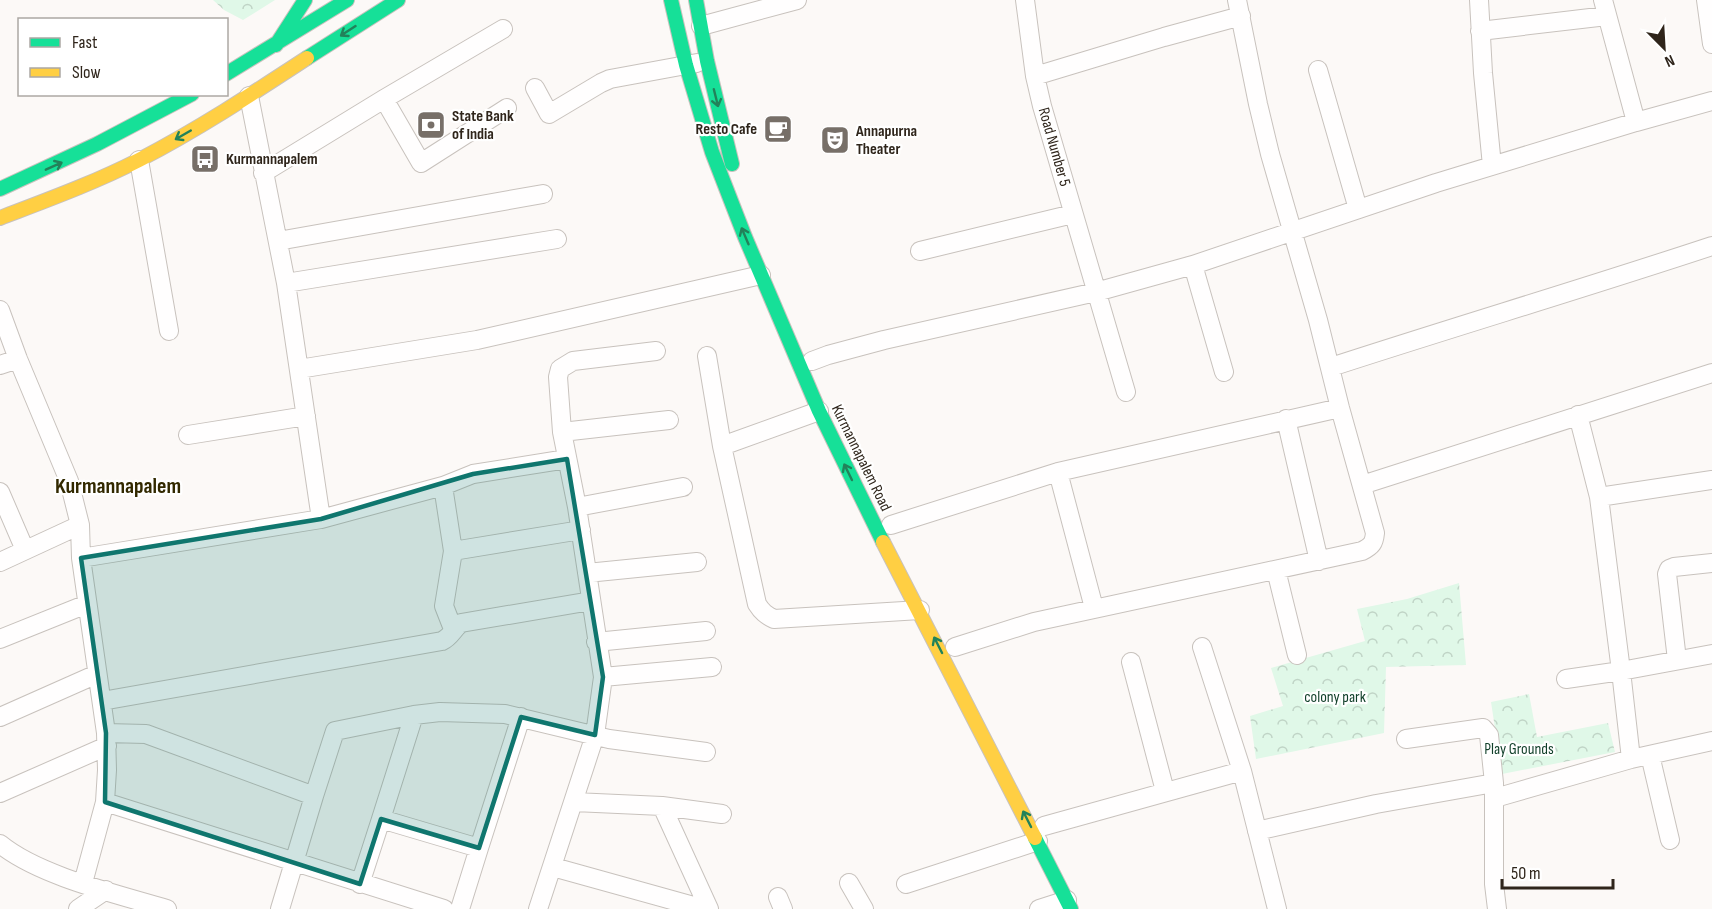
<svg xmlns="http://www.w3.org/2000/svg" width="1712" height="909" viewBox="0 0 1712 909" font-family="'Sofia Sans Condensed',sans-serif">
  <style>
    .park { fill: url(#park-crowns) }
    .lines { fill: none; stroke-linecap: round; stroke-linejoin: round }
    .street-casing { stroke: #c8c2bd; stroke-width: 20 }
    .fast-casing { stroke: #c8c2bd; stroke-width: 16 }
    .slow-casing { stroke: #c8c2bd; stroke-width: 16 }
    .street { stroke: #fffefe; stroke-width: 18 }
    .fast { stroke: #16e098; stroke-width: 14 }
    .slow { stroke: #ffcf43; stroke-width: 14 }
    .oneway { stroke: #22825a }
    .marked { fill: #0f766e; fill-opacity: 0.2; stroke: #0f766e; stroke-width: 4.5; stroke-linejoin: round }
    .labels { text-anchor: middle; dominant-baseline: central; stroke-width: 4.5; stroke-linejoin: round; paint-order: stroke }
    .poi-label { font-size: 16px; font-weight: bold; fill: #2f251b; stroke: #fff; text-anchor: start }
    .street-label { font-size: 16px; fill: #2f251b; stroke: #fff }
    .park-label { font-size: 16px; fill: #103f29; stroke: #fff }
    .district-label { font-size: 22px; font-weight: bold; fill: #322900; stroke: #fff }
  </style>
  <defs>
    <pattern id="park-crowns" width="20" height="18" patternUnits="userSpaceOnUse" patternTransform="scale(1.5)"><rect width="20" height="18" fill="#e0f8e8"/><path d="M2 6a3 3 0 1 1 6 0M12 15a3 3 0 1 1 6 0" fill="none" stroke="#c0d4c6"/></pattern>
  </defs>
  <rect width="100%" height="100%" fill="#fcf9f7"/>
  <path class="park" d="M213,0H275L243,20L224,10Z
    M1459,583L1466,665L1386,667L1384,733L1256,759L1250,716L1283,706L1271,668L1365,641L1357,609L1407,599Z
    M1529,694L1537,737L1608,723L1615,752L1502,774L1491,702Z"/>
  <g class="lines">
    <g class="street-casing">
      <path id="street" d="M1025,0L1035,76L1042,106L1126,392
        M1479,0L1483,73L1492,166
        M1603,0L1636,122
        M1706,0L1712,44
        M701,26L797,0
        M1480,31L1607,16
        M1318,70L1358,209
        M1035,76L1164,37L1241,16
        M535,88L549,114L601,83L610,79L697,63
        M384,99L421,163L507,108
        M139,160L169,331
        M263,173L384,99L503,29
        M278,241L543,194
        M920,251L1073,214
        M1193,265L1224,372
        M286,283L557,239
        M0,310L18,359L69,481L80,525L81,558L106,733L107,770L105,802L83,883
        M707,356L722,446L757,604C762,612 766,615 774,619L920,610
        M812,361L828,355L884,340L1096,292L1193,265L1436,183L1636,122L1712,101
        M0,365L18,359
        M1331,367C1457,326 1585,288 1712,246
        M299,369L477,340L761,275
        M1578,415L1599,497L1712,480
        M1286,419L1319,561
        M562,432L669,420
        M188,435L306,416
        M722,446L819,411
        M1058,472L1094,608
        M1362,485L1712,373
        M443,486L453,551L444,606L453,629
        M0,492L25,550
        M577,507L683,487
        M321,519L443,486L473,474L567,459
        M891,525L1058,472L1340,408
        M453,551L581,530
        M81,558L321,519L286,283L249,96
        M0,562L80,525
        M1276,570L1297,655
        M587,573L697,562
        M0,639L87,604
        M596,642L706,631
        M955,647L1034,622L1362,551C1372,546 1374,543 1375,533L1340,408L1318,320L1270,154L1258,104L1237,0
        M1202,647L1242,771L1277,909
        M1677,660L1667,574L1669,569L1674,567L1712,563
        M1131,662L1165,791
        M603,677L712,667
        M1566,679L1621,671L1599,497
        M102,701L442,641C451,637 453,629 461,623L591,601
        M414,715L381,819L479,848L521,717
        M0,717L97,674
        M106,733L146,734L314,796L335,731L414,715L440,712L505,714L609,739L706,752
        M1406,739L1483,728L1489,735L1494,783
        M1650,755L1670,840
        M1631,759L1621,671L1712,654
        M0,793L107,746
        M1495,798L1631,759L1712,741
        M105,802L444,909
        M574,802L662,806L722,814
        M662,806L709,909
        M1044,826L1242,771
        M1257,831L1376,804L1494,783V884L1497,909
        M0,844C39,876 117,894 167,909
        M553,867L704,909
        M849,883L864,909
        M360,884L381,819
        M906,884L1038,841
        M778,897L783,909
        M78,909L106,890
        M280,909L314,796
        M460,909L479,848
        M538,909L595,735L603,677L577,507L562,432L558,377L560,369L573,361L656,351
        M1039,909L1067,900"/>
    </g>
    <g class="fast-casing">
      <path id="fast" d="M671,0L686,65L712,152L745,237L819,411L883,542
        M696,0L707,61L732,164
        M276,45L305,0
        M307,58L398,0
        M226,74L347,0
        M0,189L97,144L192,94
        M1035,838L1071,909"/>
    </g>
    <g class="slow-casing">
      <path id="slow" d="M0,218C47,200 94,183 139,160C197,130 252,94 307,58
        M883,542L1035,838"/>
    </g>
    <use href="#street" class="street"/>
    <use href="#fast" class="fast"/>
    <use href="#slow" class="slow"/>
  </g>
  <defs><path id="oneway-shaft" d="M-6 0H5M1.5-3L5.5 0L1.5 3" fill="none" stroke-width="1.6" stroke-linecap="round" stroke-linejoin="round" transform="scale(1.5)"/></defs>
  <g class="oneway">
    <use href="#oneway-shaft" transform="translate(348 31) rotate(147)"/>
    <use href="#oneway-shaft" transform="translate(716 98) rotate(76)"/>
    <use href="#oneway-shaft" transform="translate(183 135) rotate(150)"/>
    <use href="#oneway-shaft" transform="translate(54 166) rotate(-24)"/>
    <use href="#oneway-shaft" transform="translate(745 236) rotate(-113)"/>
    <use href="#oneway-shaft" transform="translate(848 472) rotate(-116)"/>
    <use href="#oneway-shaft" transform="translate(938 645) rotate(-117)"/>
    <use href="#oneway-shaft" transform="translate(1027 819) rotate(-117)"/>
  </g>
  <path class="marked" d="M567,459L603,677L595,735L521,717L479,848L381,819L360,884L105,802L106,733L81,558L321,519L473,474Z"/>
  <defs>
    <g id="bank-square" transform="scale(1.5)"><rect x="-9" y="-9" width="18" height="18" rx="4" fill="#776f68" stroke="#fff"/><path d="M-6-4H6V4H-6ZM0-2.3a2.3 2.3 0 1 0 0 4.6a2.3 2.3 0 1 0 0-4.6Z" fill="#fff"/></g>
    <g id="cafe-square" transform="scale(1.5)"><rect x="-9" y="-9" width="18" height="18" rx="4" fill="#776f68" stroke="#fff"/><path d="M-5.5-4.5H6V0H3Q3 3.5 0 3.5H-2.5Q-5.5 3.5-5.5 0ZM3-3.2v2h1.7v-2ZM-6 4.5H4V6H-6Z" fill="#fff"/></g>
    <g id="theatre-square" transform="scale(1.5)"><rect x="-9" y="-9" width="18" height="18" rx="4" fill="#776f68" stroke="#fff"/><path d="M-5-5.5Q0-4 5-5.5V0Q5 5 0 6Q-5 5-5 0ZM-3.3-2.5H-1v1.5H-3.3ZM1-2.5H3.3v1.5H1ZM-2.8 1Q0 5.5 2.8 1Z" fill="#fff"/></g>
    <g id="bus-square" transform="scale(1.5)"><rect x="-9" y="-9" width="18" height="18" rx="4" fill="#776f68" stroke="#fff"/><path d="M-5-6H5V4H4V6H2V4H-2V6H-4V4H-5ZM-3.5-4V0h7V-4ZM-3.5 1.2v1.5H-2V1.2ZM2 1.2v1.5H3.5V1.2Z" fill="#fff"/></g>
  </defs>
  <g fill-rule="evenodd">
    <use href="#bank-square" x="431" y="125"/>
    <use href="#cafe-square" x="778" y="129"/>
    <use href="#theatre-square" x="835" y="140"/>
    <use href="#bus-square" x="205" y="159"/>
  </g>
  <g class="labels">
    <g class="poi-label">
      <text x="452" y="116">State Bank<tspan x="452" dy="18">of India</tspan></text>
      <text x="757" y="129" text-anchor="end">Resto Cafe</text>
      <text x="856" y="131">Annapurna<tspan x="856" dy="18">Theater</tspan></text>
      <text x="226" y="159">Kurmannapalem</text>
    </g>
    <g class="street-label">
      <text transform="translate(1054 147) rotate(74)">Road Number 5</text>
      <text transform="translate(861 458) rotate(64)">Kurmannapalem Road</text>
    </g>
    <g class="park-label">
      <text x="1335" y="697">colony park</text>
      <text x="1519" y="749">Play Grounds</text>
    </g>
    <g class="district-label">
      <text x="118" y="486">Kurmannapalem</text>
    </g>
  </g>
  <rect x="18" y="18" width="210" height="78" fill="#ffffff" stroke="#aca8a4" stroke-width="1.5"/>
  <rect x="30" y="38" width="30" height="9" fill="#16e098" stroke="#aca8a4" stroke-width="1.5"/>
  <text x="72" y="48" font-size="18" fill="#2f251b">Fast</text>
  <rect x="30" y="68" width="30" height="9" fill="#ffcf43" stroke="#aca8a4" stroke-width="1.5"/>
  <text x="72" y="78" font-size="18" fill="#2f251b">Slow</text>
  <g transform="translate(1664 48) rotate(156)" stroke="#ffffff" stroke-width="4.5" paint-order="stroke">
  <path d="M0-4.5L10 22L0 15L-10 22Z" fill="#2f251b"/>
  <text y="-9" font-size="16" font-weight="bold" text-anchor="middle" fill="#2f251b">N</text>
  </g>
  <path d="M1502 879v9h111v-9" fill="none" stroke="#2f251b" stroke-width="3"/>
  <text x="1511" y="879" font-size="18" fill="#2f251b" stroke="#ffffff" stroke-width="4.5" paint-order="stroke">50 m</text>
</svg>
